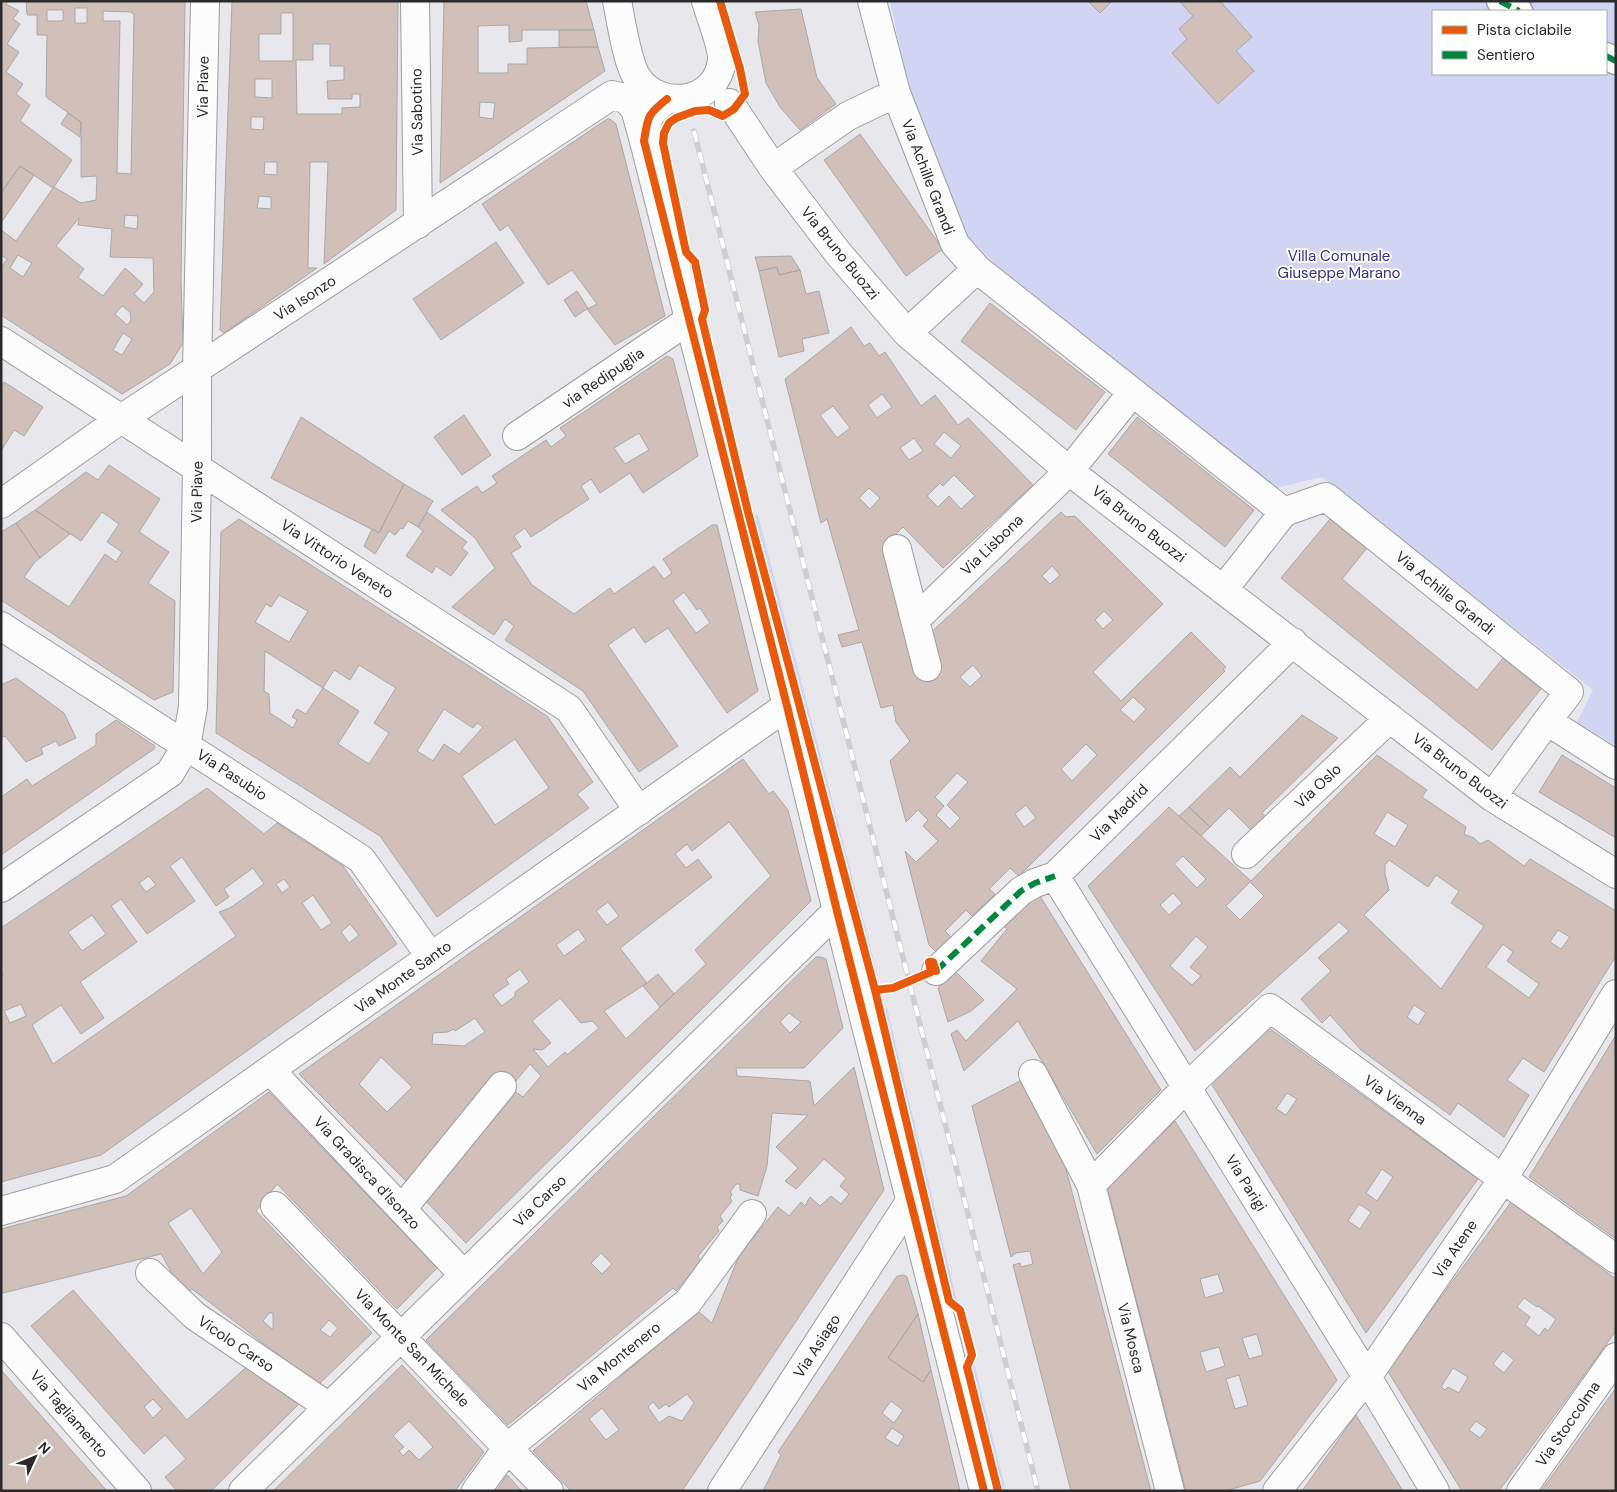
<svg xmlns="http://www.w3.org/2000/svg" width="1617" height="1492" viewBox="0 0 1617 1492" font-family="'DM Sans',sans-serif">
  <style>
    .green { fill: #d1d4f2; fill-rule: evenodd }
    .building { fill: #d0c0b9; stroke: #a8a7a8; fill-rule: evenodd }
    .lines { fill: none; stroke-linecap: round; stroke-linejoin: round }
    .pedestrian-casing { stroke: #9e9ea1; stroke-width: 29 }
    .minor-casing { stroke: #9e9ea1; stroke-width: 30 }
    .tertiary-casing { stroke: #9e9ea1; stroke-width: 30 }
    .pedestrian { stroke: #fcfcfc; stroke-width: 26 }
    .minor { stroke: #fcfcfc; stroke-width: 28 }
    .tertiary { stroke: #fcfcfc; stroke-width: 28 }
    .rail-casing { stroke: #cececf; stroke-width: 5.5 }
    .rail { stroke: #fff; stroke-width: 4; stroke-dasharray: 11; stroke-linecap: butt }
    .quiet { stroke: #00873e; stroke-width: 6; stroke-dasharray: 12 6; stroke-linecap: butt }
    .cycleway-casing { stroke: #fff; stroke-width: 11 }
    .cycleway { stroke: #e8590c; stroke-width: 8 }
    .labels { text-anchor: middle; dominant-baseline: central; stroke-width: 4; stroke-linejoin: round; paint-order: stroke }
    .street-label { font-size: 15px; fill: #2a2a2d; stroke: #fff }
    .park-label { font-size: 15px; fill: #362d8e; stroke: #fff }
  </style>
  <rect width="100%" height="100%" fill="#e8e8ec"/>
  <path class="green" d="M890,1H1616V746L1577,722L1593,690L1322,477L1277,488L1008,277L968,237L908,87ZM1433,11H1606V74H1433Z
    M758,515L878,976L874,977L753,516Z
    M883,1008H887L957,1301L952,1297Z
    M974,1363L1006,1491H1002L972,1370Z"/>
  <path class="building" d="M1,1H8L6,4L19,11L13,19L20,24L7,44L19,52L6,72L23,84L16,94L30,105L20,121L72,160L54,187L81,203L96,200L97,176L81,177V122L46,97L47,35H37V15H27L26,1H185L181,280L183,343L170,364L122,394L1,315V268L7,259L1,255V230L16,241L53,188L20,166L1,193ZM75,8H87V23H75ZM47,10H63V21H47ZM103,11L131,12L134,15L131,174L117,173L120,21H103ZM125,215L138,216L137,229L124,227ZM79,218L78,225L112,229L110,257L153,258L154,292L144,303L134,294L143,284L125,268L103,296L78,277L84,269L56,246ZM18,255L32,263L23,277L10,268ZM122,306L130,312L131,320L127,325L115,314ZM123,333L132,339L122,355L113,350Z
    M232,1H398L396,210L324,264L328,162H310L308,268H317L224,333L220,330ZM281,13H293V61H259V34H281ZM313,44H330V66H344V80L327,81L328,99H352V94H360V107L342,108V114H297L296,60H313ZM255,79H272V98L255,97ZM251,117H264L263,130L251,129ZM265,162H277V175L264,174ZM259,196L271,197V209L257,208Z
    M444,1H586L594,30H522V41L509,42V25L478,26V73H508V64H527V48L598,47L605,71L440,183ZM480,102L495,103L493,119L479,117Z
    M1088,1H1112L1100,13Z
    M1183,1H1220L1252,37L1236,51L1254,71L1218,104L1172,53L1187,39L1179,29L1193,16L1181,3Z
    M801,9L817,78L836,104L800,130L780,107L766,83L758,41L759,25L755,12Z
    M559,30H594L598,47H559Z
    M68,113L81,122L80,137L61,124Z
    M607,119H610L616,124L665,316L615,345L587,309L597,304L572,270L548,285L508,225L500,231L482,204Z
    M860,134L943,249L906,276L824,160Z
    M20,166L34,175L1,223V193Z
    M496,242L524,283L441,340L413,299Z
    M791,256L800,270L779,275L777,267L759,271L755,257Z
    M777,267L779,275L800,270L806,294L819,291L829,333L802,339L804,351L779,357L759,271Z
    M577,291L588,308L575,317L564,300Z
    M990,303L1105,392L1076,430L961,341Z
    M851,327L864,346L870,343L879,356L885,352L921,406L935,395L958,425L968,418L1033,485L943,568L903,527L884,546L926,637L1061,512L1066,517L1075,516L1163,604L1093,672L1121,701L1191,632L1226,667L1223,669L1225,671L1019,876L1010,868L989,889L995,894L972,916L966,910L945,931L955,941L940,956L929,945L905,851L916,862L938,841L923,826L928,820L918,810L906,822L890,761L910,741L896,722L893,705L881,708L862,642L842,647L838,635L859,630L827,519L821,523L785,379ZM882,394L892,407L877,418L868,405ZM833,406L850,428L837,438L820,415ZM944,432L961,446L951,458L934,444ZM914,438L923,451L909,460L900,448ZM954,475L975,496L961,509L949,496L938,507L927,496L940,483L943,486ZM869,488L880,498L870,509L859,498ZM1052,566L1060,575L1050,584L1042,576ZM1104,611L1113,620L1103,629L1095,620ZM973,665L982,676L970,687L960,677ZM1133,697L1146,709L1134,722L1120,710ZM1086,744L1097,755L1072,781L1061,769ZM957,773L968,782L947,805L960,818L950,829L936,815L944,806L935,797ZM1026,805L1036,818L1024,827L1015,814Z
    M667,356L673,359L698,456L643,493L630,473L600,493L591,479L581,486L589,499L531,537L525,528L514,536L521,547L511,553L532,585L574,614L610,588L614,594L654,566L664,579L672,573L663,559L712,525H717L758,691L727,713L668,628L645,643L634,627L608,645L678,746L639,772L583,691L505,640L514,626L505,619L494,635L452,607L495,568L475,538L441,510L477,486L482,493L497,483L492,476L546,440L551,447L566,436L560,428ZM639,433L649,450L625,464L614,448ZM684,592L697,610L700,608L710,623L696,633L673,601Z
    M4,382L43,407L24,436L14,430L1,451V386Z
    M464,415L491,455L462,475L434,437Z
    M301,417L404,484L379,533L271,478Z
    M1137,417L1254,510L1225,547L1108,454Z
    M109,465L160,499L139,532L169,552L148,583L175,601L173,692L154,700L1,600V532L16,523L40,558L35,562L24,577L69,607L105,554L116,562L122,552L107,542L119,524L102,512L81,541L35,510L86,472L98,480Z
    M404,484L433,501L418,527L408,521L403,529L401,528L395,535L389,531L375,554L364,546L372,529L379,533Z
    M35,510L70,534L40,558L16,523Z
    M427,512L467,542L462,548L468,553L451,576L436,566L432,573L406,556L423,531L418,527Z
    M239,519L547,716L593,782L577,794L589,808L437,917L380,836L216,733L221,532ZM279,595L308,611L289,642L255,622L266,604L271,607ZM265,651L323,688L334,670L350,680L359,665L396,688L374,723L389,733L369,764L338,744L359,711L323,688L306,714L297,709L292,717L297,720L293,728L270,713L269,694L264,691ZM444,709L473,728L477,723L483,727L459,754L444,744L433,761L417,751ZM515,739L549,788L495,825L462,776Z
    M1330,519L1367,548L1342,579L1477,690L1503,658L1541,689L1492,750L1281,578Z
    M16,678L64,713L76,738L59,746L56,741L41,748L43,754L26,762L5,736L1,738V685Z
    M1302,715L1338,738L1262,813L1265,816L1251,830L1229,808L1210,827L1189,807L1230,767L1240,777Z
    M116,720L155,746L154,749L1,855V797L27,779L32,786L96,745V734Z
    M1377,755L1427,790L1422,797L1466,827L1464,834L1474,838L1480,844L1488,840L1524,866L1530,859L1616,911V956L1544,1072L1523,1058L1507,1080L1529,1095L1504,1137L1458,1103L1450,1115L1361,1050L1330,1015L1322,1023L1301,999L1331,971L1318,958L1349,931L1339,922L1195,1051L1088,886L1169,807L1251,881ZM1387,812L1408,825L1395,847L1374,834ZM1183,856L1206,879L1197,888L1174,864ZM1389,860L1428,887L1436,875L1459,891L1451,903L1484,926L1441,989L1364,915L1389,890L1385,874V865ZM1250,882L1264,896L1240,920L1226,906ZM1173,893L1182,903L1169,915L1160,905ZM1558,930L1570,937L1561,949L1550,942ZM1196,936L1208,947L1190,967L1201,976L1192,985L1170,966ZM1503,944L1513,952L1507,961L1539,984L1529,998L1486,967ZM1414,1005L1426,1013L1418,1025L1407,1017Z
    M1562,755L1616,788V838L1539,792Z
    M743,759L769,794L773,791L788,810L811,901L466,1243L423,1198L513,1090L523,1097L541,1076L530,1064L515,1082L502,1073L409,1184L299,1074ZM729,822L771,876L695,950L706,964L626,1039L604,1011L647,983L620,948L712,877L698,859L686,868L675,854L687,844L692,851ZM608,902L619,916L607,925L596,911ZM578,929L586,940L564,956L556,945ZM520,969L529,982L515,992V996L502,1006L493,995L509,984L506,979ZM560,998L581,1023L592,1021L599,1028L567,1055L565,1052L548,1067L533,1049L542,1050L551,1043L532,1021ZM475,1018L485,1032L464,1046L432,1044L433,1033L448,1032L453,1029L455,1031ZM381,1057L412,1087L387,1112L359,1084Z
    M207,788L264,834L277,823L343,866L397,944L101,1155L1,1182V976H3L1,969V928ZM182,857L216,906L229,897L224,889L253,868L264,884L230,908L219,912L236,936L53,1064L32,1025L61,1005L81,1034L104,1018L80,982L137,942L111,906L121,899L147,934L195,901L170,866ZM149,876L156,885L146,892L139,883ZM284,879L290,887L282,893L276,884ZM313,895L332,923L321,930L302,903ZM92,915L106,934L82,951L68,932ZM350,924L359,935L349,943L341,932ZM21,1004L26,1016L10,1023L4,1011Z
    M1189,807L1210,827L1201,836L1179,816Z
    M1038,893L1161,1090L1097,1154L1018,1021L964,1071L951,1034L957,1030L966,1041L1017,989L981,961L1007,929L1000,922Z
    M816,957H821L826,959L843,1028L804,1068H736L737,1076L810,1081L814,1106L854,1067L884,1190L682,1491H571L533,1451L698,1311L712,1323L739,1256L778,1207L789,1216L801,1202L805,1206L810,1197L820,1206L831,1196L841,1204L849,1194L840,1186L846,1178L824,1159L796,1189L785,1181L798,1168L776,1147L808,1115L772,1113L767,1166L758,1196L740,1190V1184H736L730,1192L732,1194L730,1198L732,1201L720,1216L723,1221L717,1227L719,1231L698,1256L701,1262L676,1291L673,1288L508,1425L426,1340ZM789,1013L801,1022L790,1033L780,1022ZM601,1253L612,1264L602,1274L591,1263ZM687,1394L694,1403L682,1421L669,1416L659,1423L648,1407L653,1402L659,1409L666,1404L669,1407ZM602,1408L619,1430L606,1440L589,1419Z
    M955,971L984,1000L971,1011L948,1022L938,988Z
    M658,974L674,994L660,1007L643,986Z
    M1269,1028L1478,1179L1366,1333L1211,1083ZM1287,1093L1297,1099L1286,1115L1276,1109ZM1382,1169L1393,1177L1377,1201L1366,1193ZM1359,1204L1371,1212L1360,1229L1348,1221Z
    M1616,1035V1239L1529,1177Z
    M1020,1081L1063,1158L1151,1491H1071L1013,1265L1020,1263L1021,1267L1033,1264L1030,1251L1016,1253L1011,1257L972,1106Z
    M269,1092L437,1268L397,1309L277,1184L256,1211L372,1333L318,1385L192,1289L185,1296L161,1254L3,1293L1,1291V1229L126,1196ZM191,1208L222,1252L203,1274L168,1223ZM269,1313H273V1330L263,1321ZM329,1320L338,1328L330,1337L320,1330Z
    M1175,1121L1337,1380L1260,1481L1225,1491H1186L1107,1187ZM1218,1274L1224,1292L1205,1298L1200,1279ZM1257,1334L1263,1355L1249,1359L1242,1338ZM1219,1347L1225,1366L1206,1372L1200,1352ZM1239,1375L1248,1405L1235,1409L1226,1379Z
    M1511,1202L1616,1279V1331L1499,1491H1462L1387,1370ZM1524,1298L1537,1307L1538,1306L1556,1319L1548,1331L1545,1328L1539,1336L1525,1325L1530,1317L1517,1307ZM1503,1351L1514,1360L1504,1373L1493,1364ZM1453,1368L1468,1377L1459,1393L1448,1387L1445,1390L1441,1387ZM1476,1421L1487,1429L1480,1438L1469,1430Z
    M904,1275L907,1277L918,1314L888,1358L923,1382L931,1370L960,1491H763L781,1455L778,1452L897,1276ZM891,1401L903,1410L894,1423L882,1413ZM892,1428L904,1436L898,1446L885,1438Z
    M73,1290L187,1420L250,1364L302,1401L211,1491H177L165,1477L186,1459L165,1435L144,1454L31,1326ZM153,1399L162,1409L153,1418L144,1407Z
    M918,1314L931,1370L923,1382L888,1358Z
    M402,1365L484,1452L455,1491H273ZM409,1421L433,1447L419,1460L409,1450L403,1456L399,1451L404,1447L393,1436Z
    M1,1370L107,1491H1Z
    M1616,1388V1491H1541Z
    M1356,1415L1403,1491H1302Z
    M507,1475L522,1491H496Z"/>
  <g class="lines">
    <g class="pedestrian-casing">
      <path id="pedestrian" d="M1500,1L1519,11
        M1606,56L1616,61"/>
    </g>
    <g class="minor-casing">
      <path id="minor" d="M415,1L418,224
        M872,1L896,93L955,244L977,269L1284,512L1326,497L1569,692L1547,721L1616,765
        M729,103L734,109L773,168L838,253L907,333L1069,471L1492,797L1616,874
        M773,168L848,116L896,93
        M907,333L977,269
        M1,341L569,709L639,811
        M517,436L689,320
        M1,504L121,419L612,95L625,98L635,109L644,141
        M897,549L927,667
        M1223,590L1284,512
        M915,620L1069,471L1132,393
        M1,626L361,859L431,957
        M1492,797L1547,721
        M1246,854L1390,718
        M1055,876L1367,1377L1435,1491
        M1,888L170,773L186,746L193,707L197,468V369L205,1
        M936,971L1021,891L1035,883L1055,876L1293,642
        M270,1070L464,1275
        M1033,1074L1091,1185L1170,1491
        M1091,1185L1186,1088L1270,1008L1503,1179L1616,1259
        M275,1206L549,1491
        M402,1209L502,1086
        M150,1273L195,1316L329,1407
        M1,1337L137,1491
        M243,1491L837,911
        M476,1491L508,1447L688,1302L752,1214
        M722,1491L911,1200
        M1277,1491L1367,1377L1503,1179L1616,994
        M1521,1491L1616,1357"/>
    </g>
    <g class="tertiary-casing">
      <path id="tertiary" d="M617,1C621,20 627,64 638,79C661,111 717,104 722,60C723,47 710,16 706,1
        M667,99C647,115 648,116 644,141L787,706L837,911L984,1491
        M1,1211L115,1179L787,706"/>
    </g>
    <use href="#pedestrian" class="pedestrian"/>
    <use href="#minor" class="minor"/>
    <use href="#tertiary" class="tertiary"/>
    <g class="rail-casing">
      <path id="rail" d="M694,131L1038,1491"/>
    </g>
    <use href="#rail" class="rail"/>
    <path class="quiet" d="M1500,1L1519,11
      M1606,56L1616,61
      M936,971L1021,891L1035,883L1055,876"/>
    <g class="cycleway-casing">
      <path id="cycleway" d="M720,1L740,69L745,94L734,109L723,116L709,110L695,111L676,118L669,123L664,133L663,143L686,252L695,262L705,310L702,319L748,512L875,990L949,1301L960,1310L972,1355L967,1367L998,1491
        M667,99C647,115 648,116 644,141L787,706L837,911L984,1491
        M875,990L893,988L931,972L929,962H933L936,971"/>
    </g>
    <use href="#cycleway" class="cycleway"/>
  </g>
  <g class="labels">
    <g class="street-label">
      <text transform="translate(203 87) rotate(-89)">Via Piave</text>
      <text transform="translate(417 112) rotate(-91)">Via Sabotino</text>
      <text transform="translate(928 177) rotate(69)">Via Achille Grandi</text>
      <text transform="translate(840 253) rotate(51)">Via Bruno Buozzi</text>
      <text transform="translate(305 298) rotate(-33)">Via Isonzo</text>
      <text transform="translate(603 378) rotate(-34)">via Redipuglia</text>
      <text transform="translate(197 492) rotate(-89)">Via Piave</text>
      <text transform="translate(1139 524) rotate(38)">Via Bruno Buozzi</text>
      <text transform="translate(992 545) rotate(-44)">Via Lisbona</text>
      <text transform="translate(337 559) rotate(33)">Via Vittorio Veneto</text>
      <text transform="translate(1445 593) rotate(39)">Via Achille Grandi</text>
      <text transform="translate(1460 771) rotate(37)">Via Bruno Buozzi</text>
      <text transform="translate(232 775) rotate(33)">Via Pasubio</text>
      <text transform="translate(1318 786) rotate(-43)">Via Oslo</text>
      <text transform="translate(1119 813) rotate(-45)">Via Madrid</text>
      <text transform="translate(403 977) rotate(-35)">Via Monte Santo</text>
      <text transform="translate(1395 1100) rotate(36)">Via Vienna</text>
      <text transform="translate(367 1173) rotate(47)">Via Gradisca d'Isonzo</text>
      <text transform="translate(1246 1183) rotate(58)">Via Parigi</text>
      <text transform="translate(540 1201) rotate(-44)">Via Carso</text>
      <text transform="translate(1455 1249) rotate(-56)">Via Atene</text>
      <text transform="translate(1131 1338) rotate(76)">Via Mosca</text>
      <text transform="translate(236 1344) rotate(34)">Vicolo Carso</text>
      <text transform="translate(817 1346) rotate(-57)">Via Asiago</text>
      <text transform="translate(412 1348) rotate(46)">Via Monte San Michele</text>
      <text transform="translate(619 1357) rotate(-39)">Via Montenero</text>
      <text transform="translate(69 1414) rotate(49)">Via Tagliamento</text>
      <text transform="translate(1568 1424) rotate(-55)">Via Stoccolma</text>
    </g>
    <g class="park-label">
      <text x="1339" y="256">Villa Comunale<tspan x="1339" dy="17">Giuseppe Marano</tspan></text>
    </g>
  </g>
  <rect width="1617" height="1492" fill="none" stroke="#2a2a2d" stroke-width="5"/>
  <rect x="1432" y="10" width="175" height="65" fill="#ffffff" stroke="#aaaaab"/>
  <rect x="1442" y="26" width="25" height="8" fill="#e8590c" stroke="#aaaaab"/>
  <text x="1477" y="35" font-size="15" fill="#2a2a2d">Pista ciclabile</text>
  <rect x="1442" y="51" width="25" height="8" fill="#00873e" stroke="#aaaaab"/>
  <text x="1477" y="60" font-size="15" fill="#2a2a2d">Sentiero</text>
  <g transform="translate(35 1457) rotate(46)" stroke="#ffffff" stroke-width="4" paint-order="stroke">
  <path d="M0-4L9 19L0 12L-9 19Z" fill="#2a2a2d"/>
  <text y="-8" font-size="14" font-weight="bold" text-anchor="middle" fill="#2a2a2d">N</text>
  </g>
</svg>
